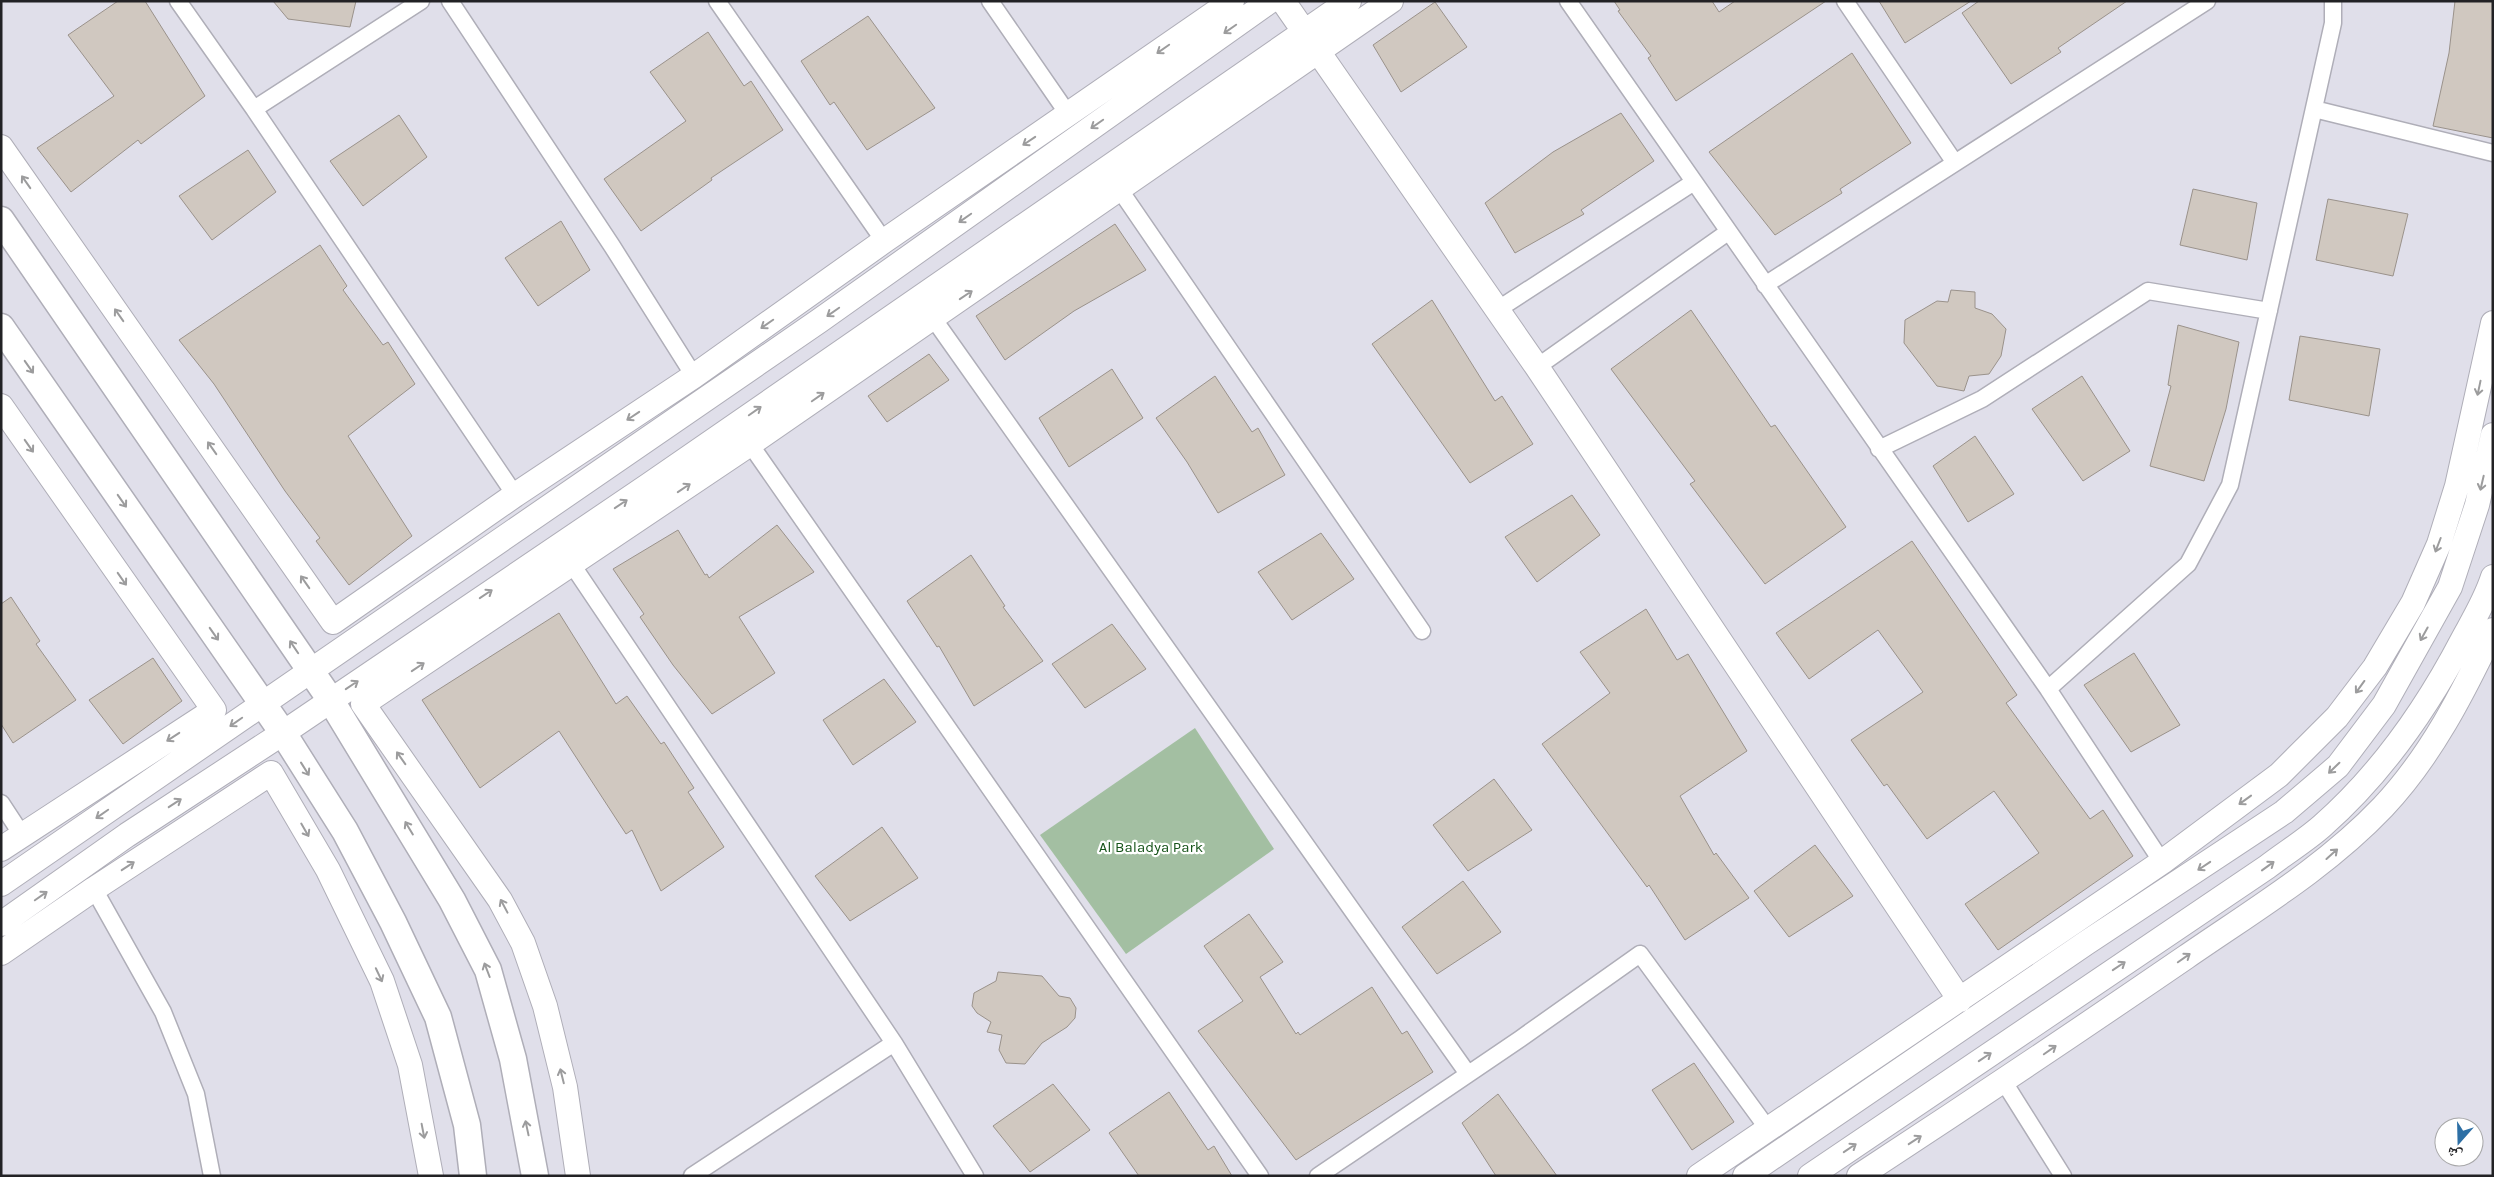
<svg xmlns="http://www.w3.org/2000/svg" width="2494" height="1177" viewBox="0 0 2494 1177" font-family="Karla,'Noto Naskh Arabic',sans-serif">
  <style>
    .green { fill: #a3bfa2 }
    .building { fill: #d0c8c0; stroke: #9a928b }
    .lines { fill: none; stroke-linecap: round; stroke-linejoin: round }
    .street-casing { stroke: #afaeb8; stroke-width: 19 }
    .secondary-casing { stroke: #afaeb8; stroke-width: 26 }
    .primary-casing { stroke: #afaeb8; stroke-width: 29 }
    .street { stroke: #fff; stroke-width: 16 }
    .secondary { stroke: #fff; stroke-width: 24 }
    .primary { stroke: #fff; stroke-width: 26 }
    .oneway { stroke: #9c9c9d }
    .labels { text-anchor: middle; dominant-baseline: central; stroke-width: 4.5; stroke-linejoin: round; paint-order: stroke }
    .park-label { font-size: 15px; fill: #17541a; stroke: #fff }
  </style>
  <rect width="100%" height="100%" fill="#e0dfea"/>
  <path class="green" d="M1195,728L1274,849L1126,954L1040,835Z"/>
  <path class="building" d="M118,1H145L205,96L141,144L138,140L71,192L37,148L114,96L68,35Z
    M273,1H356L350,27L288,19Z
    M1614,1H1712L1719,12L1735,1H1826L1676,101L1648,58L1651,56L1618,11L1620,10Z
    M1879,1H1971L1905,43Z
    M1979,1H2127L2058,48L2061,52L2011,84L1962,13Z
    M2455,1H2493V138L2433,126L2449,53Z
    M1435,2L1467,47L1401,92L1373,45Z
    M868,16L935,108L867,150L834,102L830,105L801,61Z
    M708,32L744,86L751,81L783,130L711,178L712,180L641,231L604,179L686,121L650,72Z
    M1852,53L1911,143L1840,189L1842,193L1775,235L1709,152Z
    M1621,113L1654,161L1581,210L1584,214L1515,253L1485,203L1553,152Z
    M399,115L427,157L363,206L330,161Z
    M248,150L276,192L212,240L179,196Z
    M2193,189L2257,203L2247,260L2180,245Z
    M2328,199L2408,214L2393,276L2316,260Z
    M561,221L590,270L538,306L505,258Z
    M1115,224L1146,270L1074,311L1005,360L976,316Z
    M320,245L347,286L343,290L383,345L388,342L415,384L348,436L412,536L349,585L316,541L320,538L285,491L214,384L179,340Z
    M1951,290L1975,292V308L1992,314L2006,329L2001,356L1989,374L1969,376L1964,391L1937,386L1904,343L1905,320L1937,301L1948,302Z
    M1432,300L1495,401L1502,396L1533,444L1470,483L1372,344Z
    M1691,310L1771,427L1775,425L1846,527L1765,584L1690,484L1695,481L1611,369Z
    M2178,325L2239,342L2226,409L2204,481L2150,466L2171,386L2168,385Z
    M2300,336L2380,349L2369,416L2289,400Z
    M929,354L949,380L887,422L868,396Z
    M1112,369L1143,418L1069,467L1039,418Z
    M1215,376L1252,432L1258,428L1285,475L1218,513L1187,462L1156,418Z
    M2082,376L2130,451L2083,481L2032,409Z
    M1975,436L2014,494L1968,522L1933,466Z
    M1572,495L1600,535L1537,582L1505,537Z
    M777,525L814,572L739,617L775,673L712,714L673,665L640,617L644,614L613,569L678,530L705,575L707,574L709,578Z
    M1321,533L1354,579L1292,620L1258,572Z
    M1912,541L2017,695L2006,703L2090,819L2103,810L2133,856L1998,950L1965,904L2039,853L1994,791L1927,839L1887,784L1884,786L1851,740L1923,692L1878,630L1809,679L1776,633Z
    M971,555L1005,606L1003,607L1043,661L974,706L939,646L937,647L907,601Z
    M11,597L40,641L36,644L76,700L13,743L1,724V604Z
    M1646,609L1677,660L1688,654L1747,751L1680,796L1714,855L1716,853L1749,898L1685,940L1649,885L1647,887L1542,744L1610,693L1580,652Z
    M559,613L616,704L627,696L661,744L664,742L694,788L688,792L724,847L661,891L632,830L626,834L559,731L480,788L422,700Z
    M1112,624L1146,669L1085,708L1052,664Z
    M2134,653L2180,725L2131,752L2084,685Z
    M153,658L182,701L123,744L89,700Z
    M884,679L916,722L853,765L823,720Z
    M1494,779L1532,830L1468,871L1433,825Z
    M882,827L918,878L850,921L815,876Z
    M1815,845L1853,896L1789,937L1754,891Z
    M1463,881L1501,932L1437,974L1402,927Z
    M1249,914L1283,962L1260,977L1296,1034L1298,1032L1300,1035L1372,987L1402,1034L1407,1031L1433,1072L1296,1160L1198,1031L1243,1001L1204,946Z
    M998,972L1042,976L1059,996L1070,998L1076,1008L1075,1018L1067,1027L1042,1043L1025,1064L1006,1063L999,1050L1002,1035L987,1032L991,1022L977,1013L972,1006L974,993L996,981Z
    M1694,1063L1734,1122L1692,1150L1652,1090Z
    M1053,1084L1090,1130L1030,1172L993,1126Z
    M1169,1092L1208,1150L1214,1146L1232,1176H1139L1109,1133Z
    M1498,1094L1557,1176H1496L1462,1123Z"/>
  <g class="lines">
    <g class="street-casing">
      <path id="street" d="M178,1L254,109
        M421,1L254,109L515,495
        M450,1L612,246L694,376
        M717,1L884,241
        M990,1L1068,114
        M1568,1L2048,689L2162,862
        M1845,1L1955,163
        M2314,109L2493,153
        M1120,190L1422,631
        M1765,285L2207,1
        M1497,310L1694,182
        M933,318L1468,1074
        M1537,367L1728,232
        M750,444L1260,1176
        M1879,449L1982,399L2148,291L2269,311
        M571,563L894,1043L975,1176
        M2048,689L2188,564L2230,485L2333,23V1
        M1,803L22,835
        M94,889L163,1012L196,1094L212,1176
        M2004,1082L2063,1176
        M692,1176L894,1043
        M1318,1176L1520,1039L1640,954L1768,1129"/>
    </g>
    <g class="secondary-casing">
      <path id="secondary" d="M1283,1L1537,367L1960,1000
        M1,147L333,622L515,495L694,376L884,241L1232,1
        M1,406L214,710L1,849
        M1,884L819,321L1270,1
        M1,924L127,835L283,733L649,485L1349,1
        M1,953L94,889L271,773L328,870L382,981L410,1065L431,1176
        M578,1176L565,1087L545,1006L523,943L500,900L363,704L750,444L1391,1
        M1699,1176L2162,862L2279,775L2337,717L2375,667L2413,603L2439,544L2457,486L2493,323
        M1745,1176L2086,943L2284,812L2338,766L2384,705L2450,587L2477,505L2493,435
        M1810,1176L2267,867C2285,853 2305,841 2322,826C2381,774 2427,708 2463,639C2474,619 2486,599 2493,577
        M1859,1176C1969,1104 2078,1031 2186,957C2254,910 2326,867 2383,807C2431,756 2463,693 2493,630"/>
    </g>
    <g class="primary-casing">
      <path id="primary" d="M1,220L330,699L452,900L488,970L513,1059L535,1176
        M1,327L283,733L345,831L393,922L438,1017L467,1125L473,1176"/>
    </g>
    <use href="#street" class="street"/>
    <use href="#secondary" class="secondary"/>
    <use href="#primary" class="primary"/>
  </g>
  <defs><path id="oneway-shaft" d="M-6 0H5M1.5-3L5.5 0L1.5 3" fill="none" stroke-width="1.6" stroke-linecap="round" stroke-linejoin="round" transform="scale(1.25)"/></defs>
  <g class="oneway">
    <use href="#oneway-shaft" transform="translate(1230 29) rotate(145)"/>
    <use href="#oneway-shaft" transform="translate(1163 49) rotate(145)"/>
    <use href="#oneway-shaft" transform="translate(1097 124) rotate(145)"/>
    <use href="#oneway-shaft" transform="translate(1029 141) rotate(146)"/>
    <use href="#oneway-shaft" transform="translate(26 182) rotate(-125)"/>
    <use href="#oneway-shaft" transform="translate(965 218) rotate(145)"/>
    <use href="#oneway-shaft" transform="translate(966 295) rotate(-34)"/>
    <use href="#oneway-shaft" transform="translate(833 312) rotate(145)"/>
    <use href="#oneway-shaft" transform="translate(119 315) rotate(-125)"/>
    <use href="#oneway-shaft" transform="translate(767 324) rotate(145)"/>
    <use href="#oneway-shaft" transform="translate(29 367) rotate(55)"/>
    <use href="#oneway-shaft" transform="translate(2479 388) rotate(102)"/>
    <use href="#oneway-shaft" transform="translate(818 397) rotate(-35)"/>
    <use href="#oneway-shaft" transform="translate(755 411) rotate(-35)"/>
    <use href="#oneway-shaft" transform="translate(633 416) rotate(146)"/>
    <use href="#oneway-shaft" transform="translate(29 446) rotate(55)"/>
    <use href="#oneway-shaft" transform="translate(212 448) rotate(-125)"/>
    <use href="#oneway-shaft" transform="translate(2482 483) rotate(103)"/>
    <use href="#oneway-shaft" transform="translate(684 488) rotate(-34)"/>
    <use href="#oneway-shaft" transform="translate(122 501) rotate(55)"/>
    <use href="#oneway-shaft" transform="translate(621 504) rotate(-34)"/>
    <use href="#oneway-shaft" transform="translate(2438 545) rotate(111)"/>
    <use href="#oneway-shaft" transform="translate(122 579) rotate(55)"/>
    <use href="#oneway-shaft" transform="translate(305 582) rotate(-125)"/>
    <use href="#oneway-shaft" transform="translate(486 594) rotate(-34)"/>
    <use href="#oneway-shaft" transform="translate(214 634) rotate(55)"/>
    <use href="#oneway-shaft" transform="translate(2424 634) rotate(119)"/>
    <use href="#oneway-shaft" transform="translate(294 647) rotate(-124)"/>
    <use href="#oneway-shaft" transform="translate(418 667) rotate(-34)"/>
    <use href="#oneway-shaft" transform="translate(352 685) rotate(-34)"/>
    <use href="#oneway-shaft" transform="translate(2360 687) rotate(126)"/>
    <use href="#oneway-shaft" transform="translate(236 722) rotate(145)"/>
    <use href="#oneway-shaft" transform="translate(173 737) rotate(147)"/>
    <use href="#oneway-shaft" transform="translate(401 758) rotate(-125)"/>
    <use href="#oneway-shaft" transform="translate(2334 768) rotate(136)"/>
    <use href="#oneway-shaft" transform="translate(305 769) rotate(58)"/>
    <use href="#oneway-shaft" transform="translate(2245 800) rotate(144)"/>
    <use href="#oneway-shaft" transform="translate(175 803) rotate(-33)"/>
    <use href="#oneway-shaft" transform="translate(102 814) rotate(145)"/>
    <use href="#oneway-shaft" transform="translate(409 828) rotate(-121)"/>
    <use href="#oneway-shaft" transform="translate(305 830) rotate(60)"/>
    <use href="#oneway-shaft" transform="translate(2332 854) rotate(-42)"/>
    <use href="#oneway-shaft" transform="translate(128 866) rotate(-33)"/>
    <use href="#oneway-shaft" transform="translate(2204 866) rotate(146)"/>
    <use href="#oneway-shaft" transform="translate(2268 866) rotate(-36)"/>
    <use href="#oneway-shaft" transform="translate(41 896) rotate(-35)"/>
    <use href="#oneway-shaft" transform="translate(504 906) rotate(-118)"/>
    <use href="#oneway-shaft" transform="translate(2184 958) rotate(-35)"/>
    <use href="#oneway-shaft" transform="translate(2119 966) rotate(-34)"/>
    <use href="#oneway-shaft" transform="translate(487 970) rotate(-111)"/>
    <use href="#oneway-shaft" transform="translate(379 975) rotate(65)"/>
    <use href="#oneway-shaft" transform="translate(2050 1050) rotate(-35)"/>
    <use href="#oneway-shaft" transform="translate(1985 1057) rotate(-34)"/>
    <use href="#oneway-shaft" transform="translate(562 1076) rotate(-104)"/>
    <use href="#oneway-shaft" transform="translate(527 1128) rotate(-102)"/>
    <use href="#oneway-shaft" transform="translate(423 1131) rotate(79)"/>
    <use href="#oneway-shaft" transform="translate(1915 1140) rotate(-33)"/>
    <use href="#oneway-shaft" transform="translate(1850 1148) rotate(-34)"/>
  </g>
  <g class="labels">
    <g class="park-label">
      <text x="1151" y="847">Al Baladya Park</text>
    </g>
  </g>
  <rect width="2494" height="1177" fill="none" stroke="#222225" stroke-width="5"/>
  <g transform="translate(2459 1142) rotate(200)"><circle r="24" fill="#ffffff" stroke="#a7a7a8"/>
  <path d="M0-4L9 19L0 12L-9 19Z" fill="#2d6fa5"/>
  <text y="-8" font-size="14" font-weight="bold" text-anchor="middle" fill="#222225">ش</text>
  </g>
</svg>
